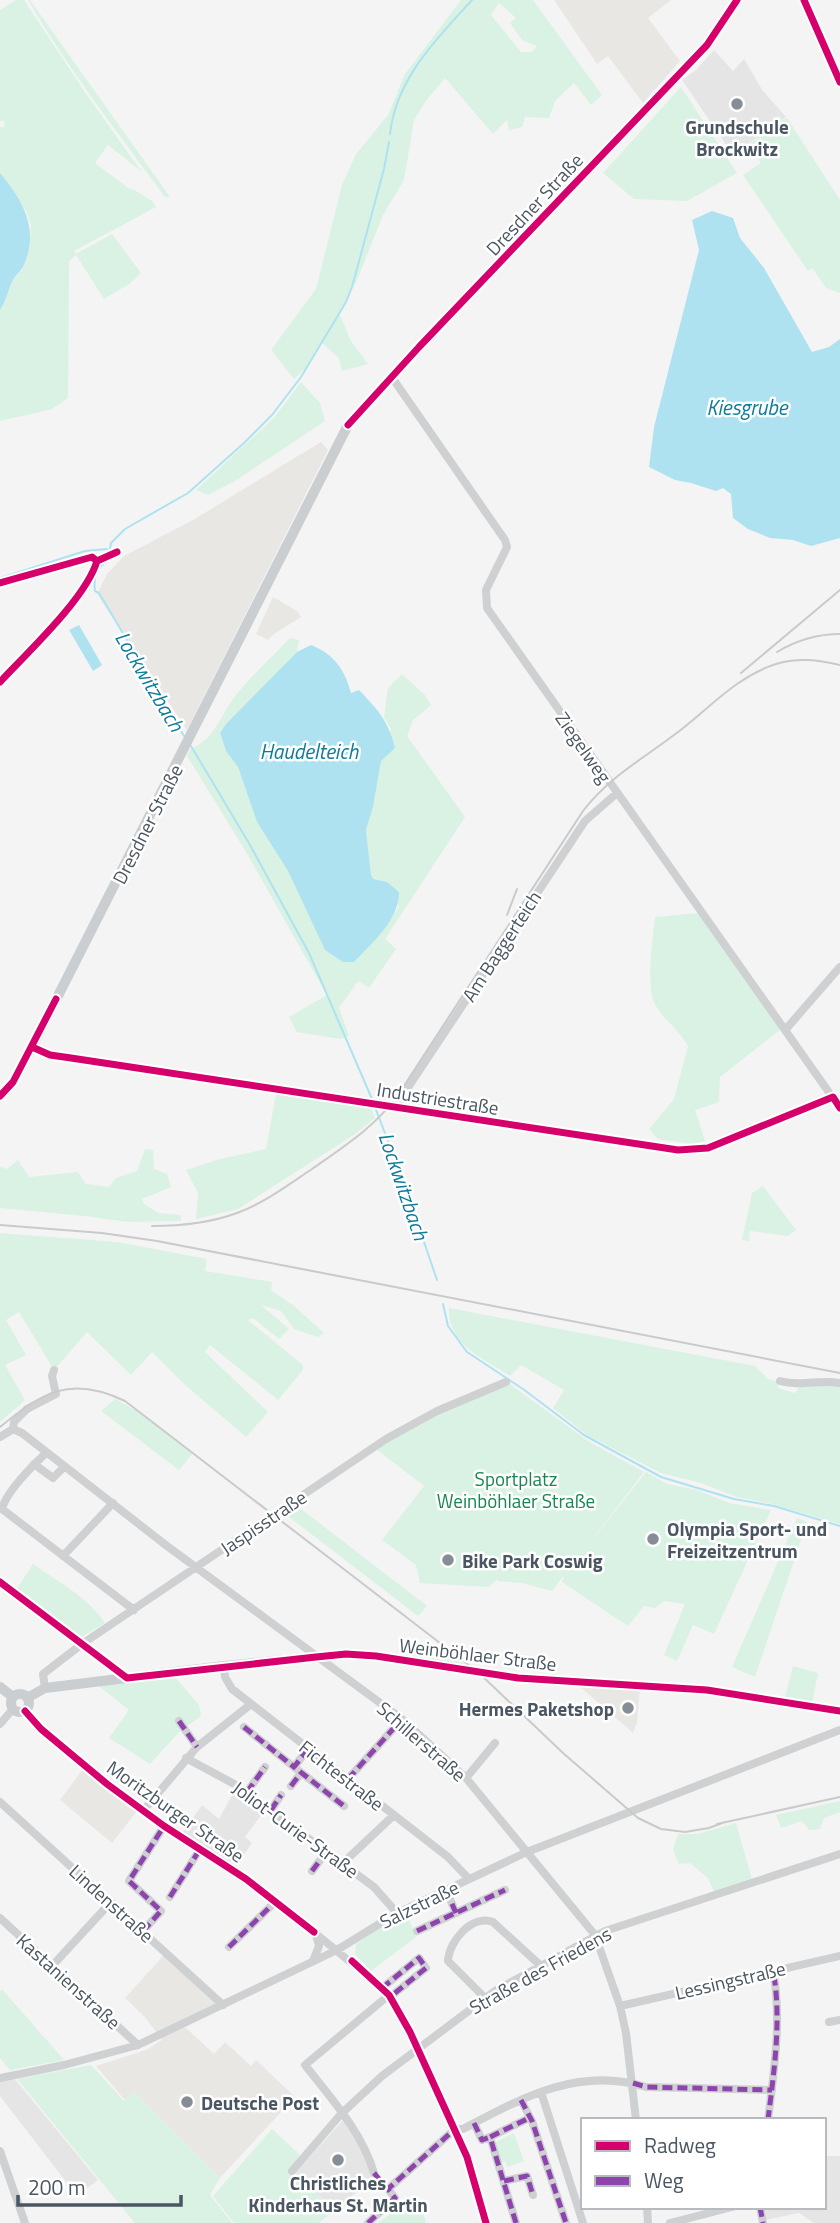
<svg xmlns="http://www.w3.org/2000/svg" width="840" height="2223" viewBox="0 0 840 2223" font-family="'Titillium Web',sans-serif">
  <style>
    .commercial { fill: #e8e7e3 }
    .education { fill: #e6e5e6 }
    .green { fill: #d9f2e3; fill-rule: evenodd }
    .water { fill: #aee2f0 }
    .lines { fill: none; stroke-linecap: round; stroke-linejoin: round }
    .stream { stroke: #aee2f0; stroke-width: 2 }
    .minor { stroke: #ced0d2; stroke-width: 8 }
    .major { stroke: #caced1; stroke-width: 10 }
    .tram { stroke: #c9cacc; stroke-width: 2 }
    .rail { stroke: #c9cacc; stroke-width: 2 }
    .quiet { stroke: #8e44ad; stroke-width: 5; stroke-dasharray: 10 5; stroke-linecap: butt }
    .cycleway-casing { stroke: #fff; stroke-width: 11 }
    .cycleway { stroke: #d6006c; stroke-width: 7 }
    .poi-dot { fill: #868d94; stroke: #fff; stroke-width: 2.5 }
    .labels { text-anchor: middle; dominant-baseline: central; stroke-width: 5; stroke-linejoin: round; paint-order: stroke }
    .poi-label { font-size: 19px; font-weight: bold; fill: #4a5661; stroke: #fff; text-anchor: start }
    .street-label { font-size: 19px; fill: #4a5661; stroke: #fff }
    .park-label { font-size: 19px; fill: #17864f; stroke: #fff }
    .water-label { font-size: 21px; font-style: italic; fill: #0c7c9b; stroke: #fff }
  </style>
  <rect width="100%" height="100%" fill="#f4f4f4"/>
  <path class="commercial" d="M554,0H671L648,18L680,61L643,103L608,56L597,64Z
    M321,442L328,450L187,730L97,594L107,574L124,556L193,520Z
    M273,597L297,611L301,617L274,634L268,640L256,634Z
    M578,1685L640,1687L637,1723L633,1733Z
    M83,1769L137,1811L112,1843L60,1800Z
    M164,1955L217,2003L181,2022L185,2027L214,2054L225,2042L251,2066L256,2060L295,2097L220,2178L134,2092L125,2100L96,2066L146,2050L162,2040L145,2017L125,1998Z"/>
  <path class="education" d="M714,50L733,71L744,59L763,91L786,117L733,155L682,80L696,70Z
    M235,1790L265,1810L245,1837L252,1843L236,1866L183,1832L202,1805L219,1819Z
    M14,2078L98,2180L77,2196L0,2096V2081Z
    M344,2119L376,2176L335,2210L295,2173Z
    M824,2156H840V2223H814L799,2213L765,2220L763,2207H824Z"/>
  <path class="green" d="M16,0H24L84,91L141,171L108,145L95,163L131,190L133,189L152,201L156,207L74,251L76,254L112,234L141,273L129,284L104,299L76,255L69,261L68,398L52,409L0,421V310L14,279L22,270L29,250L31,225L26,211L0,173V127H5L4,121H0V10Z
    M28,0H30L170,197H165C118,133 68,69 28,0Z
    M461,0H533L602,95L591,105L574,83L555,101L549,118L525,117L522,127L509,130L507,120L493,134L445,78L426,101L414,120L404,180L383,215L357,280L339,313L351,341L368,364L342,371L339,358L321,342L308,366L294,379L271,350L316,289L342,185L356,154L388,115L405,74ZM499,3L516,18L510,23L522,40L537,46L532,52H521L491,15Z
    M681,87L737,173L687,201L634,199L603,173Z
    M779,114L783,120L787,118L840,200V293L826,288L812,268L808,271L743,175L761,163L749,144L780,123L776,116Z
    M301,382L320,403L325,421L235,481L208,495L196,490L274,418Z
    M290,638L299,640L297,652L226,724L220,734L226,751L238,767L257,822L288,871L325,950L343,962L379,936L399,907L387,882L374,878L371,875L366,830L373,807L381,761L391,729L384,717L388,688L402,674L425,695L431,705L413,720L407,736L465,817L385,939L396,949L369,988L358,981L339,1008L349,1036L341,1039L297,1032L289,1017L327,995L246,852L187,756L190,749C216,739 220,715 236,695C252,675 272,657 290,638Z
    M699,913L780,1030L720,1077L719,1102L695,1110L705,1141L693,1144L658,1139L649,1129L674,1099L688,1046C679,1030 665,1021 656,1006C645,990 653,937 655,917Z
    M276,1094L371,1108L375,1118L355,1134L238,1209L196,1219L198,1193L186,1170L220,1159L266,1149Z
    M145,1149L153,1150L154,1169L167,1174L171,1187L142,1199L144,1204L158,1213L181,1215V1221L128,1222L85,1216L0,1208V1167L7,1169L18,1160L29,1177L78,1172L86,1184L109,1187L116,1178L137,1171Z
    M763,1186L796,1230L788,1236L750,1231L749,1241L742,1240L752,1193Z
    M0,1233L117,1242L207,1259L205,1271L272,1282L271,1290L294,1306L324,1333L318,1337L294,1329L281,1311L261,1305L289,1329L279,1339L253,1318L248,1320L303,1365V1370L278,1400L210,1345L205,1352L268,1412L246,1437L182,1382L152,1352L131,1375L87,1332L54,1370L19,1312L6,1320L26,1355L5,1365L25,1400L0,1422Z
    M449,1308L755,1366L768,1379L779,1382L778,1388L795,1393L800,1385L840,1384V1524L772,1504L737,1497L701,1483L661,1473L587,1435L553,1408L564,1390L521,1365L510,1376C484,1359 447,1344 449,1308Z
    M507,1382L588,1441L644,1472L576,1561L646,1472L667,1484L697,1490L729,1503L771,1510L714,1634L693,1625L677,1661L664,1655L685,1604L664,1601L655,1608L644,1606L628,1626L562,1582L564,1575L552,1591L522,1583L497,1581V1579L489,1587L420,1583L416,1565L382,1540L424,1486L376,1449L443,1412Z
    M115,1399L137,1411L192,1454L179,1470L101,1411Z
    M296,1505L427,1606L418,1616L284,1513Z
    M797,1518L807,1522L755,1677L732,1667Z
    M33,1564C58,1582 88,1597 105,1623L81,1637L16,1590Z
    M418,1644L431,1653L438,1645L470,1668L402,1657L404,1647L414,1648Z
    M793,1666L818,1673L812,1704L785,1697Z
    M174,1676L199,1705L201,1716L179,1732L150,1764L109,1738L129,1710L99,1686Z
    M840,1801V1812L824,1818L820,1829L809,1830L802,1821L781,1828L776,1815Z
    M736,1823L753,1883L715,1894L708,1878L690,1863L679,1864L673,1850L678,1834H697Z
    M407,1914L416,1937L371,1971L355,1954L356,1944L375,1931Z
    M2,1989L64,2060L10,2070L0,2058V1991Z
    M91,2065L124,2101L134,2092L220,2178L210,2195L232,2223H135L17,2079Z
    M272,2129L300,2155L290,2169L335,2210L319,2223H234L213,2196Z
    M514,2133L524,2161L507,2167L505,2161L500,2162L494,2143Z
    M417,2194L426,2223H378Z"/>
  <path class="water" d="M0,173C24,202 40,230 23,267C20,272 16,275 13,280C8,290 6,301 0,310Z
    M712,211L733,218L740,238L764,268L812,352L829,347L840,339V538L811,546L793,540L770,538L748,529L733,518L731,494L723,488L716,491L691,483L675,480L649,467L654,427L699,250L692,220Z
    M79,625L102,665L93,671L69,630Z
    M311,645C334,654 345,670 351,693L359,690C378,710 388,720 395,748L381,761L373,807L366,830L371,875L374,879L387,882L399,892C399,920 373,942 354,962H343L325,950L288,871L257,822L238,767L226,751L220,733L226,724L297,652Z"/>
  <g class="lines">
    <path class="stream" d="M390,134C396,78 437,39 472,0
      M0,578L85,551L107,549
      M184,736L99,593L95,591C93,576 96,569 108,560L111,543L125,529L188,493L244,443L272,415L301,377L346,302L352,287L384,169L389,142
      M191,746L250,845L309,953L372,1099
      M375,1107L405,1186L437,1280
      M443,1304L448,1326L467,1352L523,1389L584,1435L661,1477L734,1499L774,1506L840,1526"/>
    <path class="minor" d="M804,0L840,82
      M391,376L505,540L507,547L486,590L487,608L840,1108
      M786,1029L840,967
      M32,1047L50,1055L71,1058L678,1150L708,1148L833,1097
      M395,1107L585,821L617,793
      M780,1381C801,1387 819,1379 840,1383
      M13,1429L22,1433L167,1546L402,1719L466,1778L595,1935L620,2006L626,2033L636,2120
      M0,1437L13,1429L14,1422L27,1409L56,1394L52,1376L54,1370
      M46,1453C33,1465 6,1492 2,1509L134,1610
      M34,1464L53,1478L64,1467
      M63,1556L113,1503
      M0,1582L82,1644
      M224,1666L225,1677L232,1689L448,1857L469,1879
      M45,1688L43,1674L82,1644L386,1439L437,1411L506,1382
      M25,1711L41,1729L107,1784L164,1826L276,1901L382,1988L395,2003L410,2032L455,2129L467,2157L486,2223
      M179,1721L197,1747
      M0,1724L13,1709
      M244,1727L294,1767
      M308,1749L294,1767L344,1806
      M186,1758L236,1785L374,1887L397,1913
      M466,1778L495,1743
      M348,1779L402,1719
      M291,1786L301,1773
      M247,1792L265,1767
      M0,1802L223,2005
      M271,1810L281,1795
      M143,1811L197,1747L251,1704
      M343,1863L394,1815
      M312,1871L327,1851
      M446,1890L456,1913
      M170,1897L200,1849
      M0,1918L138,2045
      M143,1931L161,1911L129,1881L164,1826
      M417,1931L505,1890
      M229,1947L276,1901
      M313,1961L319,1946L316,1935
      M52,1966L111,1902
      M382,1988L419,1958L426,1968L390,1997
      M484,1997L448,1961C449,1941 472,1914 493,1922L541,1966
      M620,2006L840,1956
      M829,2022L840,2020
      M0,2078L64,2065L138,2045L337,1950L397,1913L527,1852L840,1730
      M541,2092L583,2223
      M521,2100L532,2121L566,2223
      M768,2120C774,2071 782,2019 773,1970
      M474,2123L482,2140L490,2137
      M0,2151L25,2223
      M292,2171L341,2114L382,2076L495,1991L605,1931L840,1854
      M374,2173C362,2132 330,2097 305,2065L389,1995
      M504,2181L527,2176L533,2195
      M647,2207L648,2223
      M760,2207L763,2223
      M368,2223L395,2198L388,2189L455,2129H463C522,2098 578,2066 646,2087L772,2090
      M516,2223L490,2137L529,2118
      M670,2223L732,2207"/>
    <path class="major" d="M0,1096L13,1082L32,1047L348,425L419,347L707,45L737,0
      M0,1687L13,1697
      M11 1703a9 9 0 1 1 18 0a9 9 0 1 1-18 0Z
      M27,1698L45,1688L224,1666L346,1654L376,1656L518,1678L707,1690L840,1711"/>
    <path class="tram" d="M0,1427C43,1392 70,1375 125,1401L479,1673L563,1753L638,1818L661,1829L685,1832L709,1828L725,1822
      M717,1824L840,1797"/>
    <path class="rail" d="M777,652C797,640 816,634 840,634
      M741,673L840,590
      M507,915L517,889
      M0,1225L102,1233L157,1241L840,1373
      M152,1226C180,1226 210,1223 237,1213C264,1203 288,1185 312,1169C343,1147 375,1127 398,1095L583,811C608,778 641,760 674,735C707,711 735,677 776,664C798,657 818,660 840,665"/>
    <path class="quiet" d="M179,1721L197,1747
      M244,1727L294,1767
      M308,1749L294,1767L344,1806
      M348,1779L402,1719
      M291,1786L301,1773
      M247,1792L265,1767
      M271,1810L281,1795
      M312,1871L327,1851
      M446,1890L456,1913
      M170,1897L200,1849
      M143,1931L161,1911L129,1881L164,1826
      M417,1931L505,1890
      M229,1947L276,1901
      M382,1988L419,1958L426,1968L390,1997
      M633,2083L646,2087L772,2090
      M521,2100L532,2121L566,2223
      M768,2120C774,2071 782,2019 773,1970
      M474,2123L482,2140L490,2137
      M374,2173L388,2189
      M504,2181L527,2176L533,2195
      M760,2207L763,2223
      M368,2223L395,2198L388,2189L455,2129
      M516,2223L490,2137L529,2118"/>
    <g class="cycleway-casing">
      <path id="cycleway" d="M804,0L840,82
        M348,425L419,347L707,45L737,0
        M0,583L92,557L97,561L117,552
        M0,682C28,652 86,598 97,561
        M32,1047L50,1055L71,1058L678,1150L708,1148L833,1097L840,1108
        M0,1096L13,1082L56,999
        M0,1582L127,1678L316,1657L346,1654L376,1656L518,1678L707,1690L840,1711
        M25,1711L41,1729L107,1784L164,1826L246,1879L314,1932
        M352,1961L389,1995L410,2032L467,2157L486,2223"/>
    </g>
    <use href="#cycleway" class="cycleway"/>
  </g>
  <g class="poi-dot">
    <circle cx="737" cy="104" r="7"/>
    <circle cx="653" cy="1539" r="7"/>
    <circle cx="448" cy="1560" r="7"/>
    <circle cx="628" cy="1708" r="7"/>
    <circle cx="187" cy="2102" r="7"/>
    <circle cx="338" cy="2160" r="7"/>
  </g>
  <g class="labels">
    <g class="poi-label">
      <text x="737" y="126" text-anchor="middle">Grundschule<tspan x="737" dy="22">Brockwitz</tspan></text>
      <text x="667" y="1528">Olympia Sport- und<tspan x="667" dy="22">Freizeitzentrum</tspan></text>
      <text x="462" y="1560">Bike Park Coswig</text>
      <text x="614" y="1708" text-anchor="end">Hermes Paketshop</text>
      <text x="201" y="2102">Deutsche Post</text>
      <text x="338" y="2182" text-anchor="middle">Christliches<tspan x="338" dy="22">Kinderhaus St. Martin</tspan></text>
    </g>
    <g class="street-label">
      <text transform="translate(534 204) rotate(-47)">Dresdner Straße</text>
      <text transform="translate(584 747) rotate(55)">Ziegelweg</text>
      <text transform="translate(147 824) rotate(-63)">Dresdner Straße</text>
      <text transform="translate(501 946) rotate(-57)">Am Baggerteich</text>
      <text transform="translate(438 1098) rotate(9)">Industriestraße</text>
      <text transform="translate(263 1522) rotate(-34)">Jaspisstraße</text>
      <text transform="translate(478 1654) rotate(7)">Weinböhlaer Straße</text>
      <text transform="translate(422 1741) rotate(41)">Schillerstraße</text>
      <text transform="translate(342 1775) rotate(38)">Fichtestraße</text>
      <text transform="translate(176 1811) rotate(35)">Moritzburger Straße</text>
      <text transform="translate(296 1829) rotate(36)">Joliot-Curie-Straße</text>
      <text transform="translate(112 1903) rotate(42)">Lindenstraße</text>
      <text transform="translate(419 1904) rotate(-26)">Salzstraße</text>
      <text transform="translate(540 1970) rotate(-29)">Straße des Friedens</text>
      <text transform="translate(730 1980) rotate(-13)">Lessingstraße</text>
      <text transform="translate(69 1981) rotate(42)">Kastanienstraße</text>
    </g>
    <g class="park-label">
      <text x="516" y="1478">Sportplatz<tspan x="516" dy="22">Weinböhlaer Straße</tspan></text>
    </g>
    <g class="water-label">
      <text x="747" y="407">Kiesgrube</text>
      <text transform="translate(150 681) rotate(59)">Lockwitzbach</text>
      <text x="309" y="751">Haudelteich</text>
      <text transform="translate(404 1186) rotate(71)">Lockwitzbach</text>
    </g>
  </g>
  <rect x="581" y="2118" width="245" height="91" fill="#ffffff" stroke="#b7bbc0" stroke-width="2"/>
  <rect x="595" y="2141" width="35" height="10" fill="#d6006c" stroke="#b7bbc0" stroke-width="2"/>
  <text x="644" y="2153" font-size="21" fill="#4a5661">Radweg</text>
  <rect x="595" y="2176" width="35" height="10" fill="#8e44ad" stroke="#b7bbc0" stroke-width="2"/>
  <text x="644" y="2188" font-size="21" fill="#4a5661">Weg</text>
  <path d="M18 2195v10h163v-10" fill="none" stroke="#4a5661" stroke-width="3.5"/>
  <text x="28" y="2195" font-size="21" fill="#4a5661" stroke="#ffffff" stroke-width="5" paint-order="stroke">200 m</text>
</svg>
